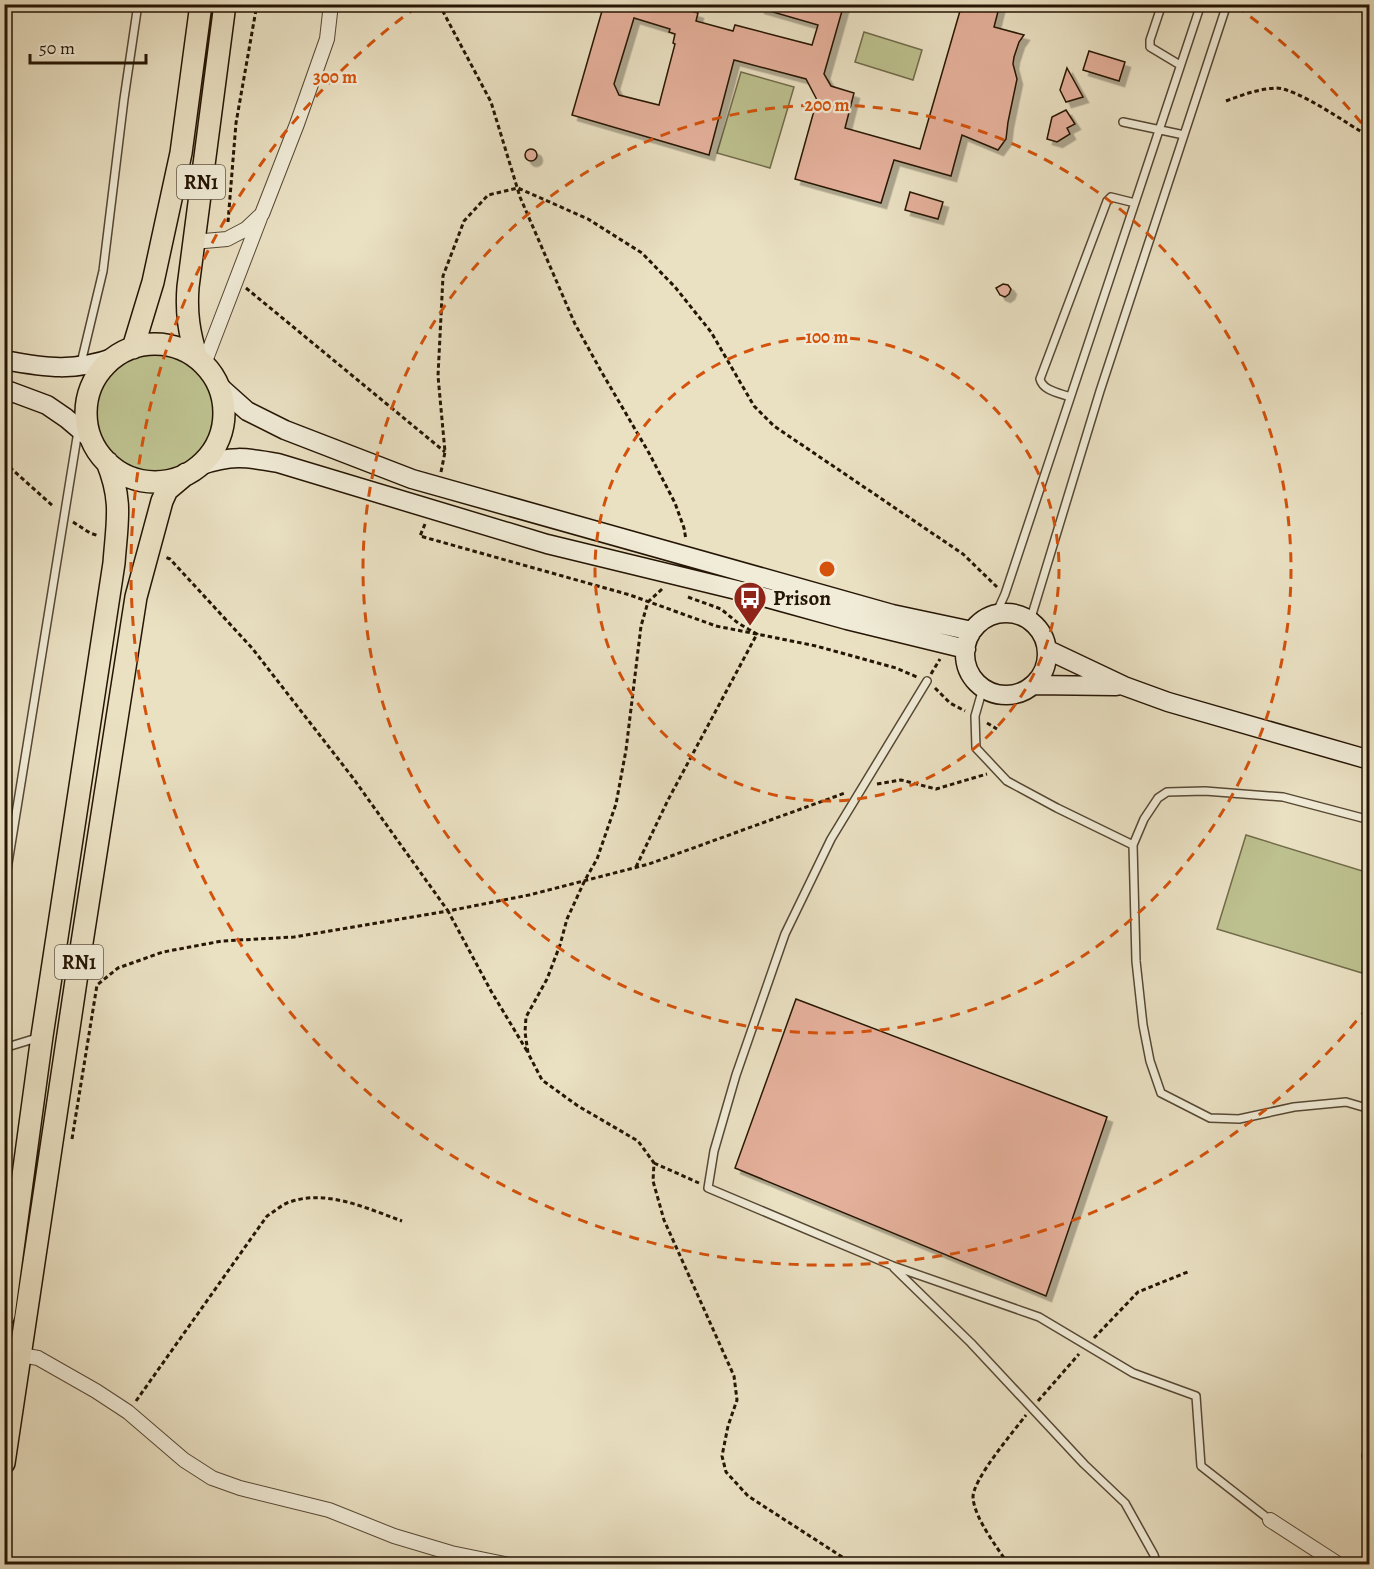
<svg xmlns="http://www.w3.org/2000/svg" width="1374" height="1569" viewBox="0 0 1374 1569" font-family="Alegreya,serif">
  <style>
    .green { fill: #bdc18f; stroke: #716b4a; stroke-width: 1.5 }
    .building { fill: #e5b09b; stroke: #251504; stroke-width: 1.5; fill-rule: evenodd; filter: url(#shadow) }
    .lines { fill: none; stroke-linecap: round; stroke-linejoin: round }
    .service-casing { stroke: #564834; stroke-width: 10 }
    .minor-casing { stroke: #564834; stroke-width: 16 }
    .secondary-casing { stroke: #251504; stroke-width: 21 }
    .trunk-casing { stroke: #251504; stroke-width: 24 }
    .path { stroke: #251504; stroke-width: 3; stroke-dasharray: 4.5 3; stroke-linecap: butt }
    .service { stroke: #f1ecd8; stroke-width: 7 }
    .minor { stroke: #f1ecd8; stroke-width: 14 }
    .secondary { stroke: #f1ecd8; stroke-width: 18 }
    .trunk { stroke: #eae1c3; stroke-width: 21 }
    .ring { fill: none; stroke: #d4520b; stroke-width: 3; stroke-dasharray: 10 8 }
    .labels { text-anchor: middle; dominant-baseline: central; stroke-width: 4.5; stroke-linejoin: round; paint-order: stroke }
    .shield { fill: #f1ecd8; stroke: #625644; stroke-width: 1.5 }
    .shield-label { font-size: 20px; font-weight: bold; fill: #251504 }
    .poi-label { font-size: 21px; font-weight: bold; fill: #251504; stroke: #f1ecd8; text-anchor: start }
    .centre { fill: #d4520b; stroke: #f1ecd8; stroke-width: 3 }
    .ring-label { font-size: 18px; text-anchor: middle; font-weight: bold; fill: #d4520b; stroke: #f1ecd8; stroke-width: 4.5; stroke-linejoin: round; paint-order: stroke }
  </style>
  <defs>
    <filter id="shadow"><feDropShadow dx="5.5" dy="5.5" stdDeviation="0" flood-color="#0004"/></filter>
  </defs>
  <rect width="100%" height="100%" fill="#eae1c3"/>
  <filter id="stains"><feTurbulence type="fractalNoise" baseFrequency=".00333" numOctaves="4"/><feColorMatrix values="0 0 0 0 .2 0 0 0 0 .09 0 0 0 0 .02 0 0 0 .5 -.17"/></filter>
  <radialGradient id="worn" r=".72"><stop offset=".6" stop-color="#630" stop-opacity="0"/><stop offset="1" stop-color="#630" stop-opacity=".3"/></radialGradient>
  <path class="green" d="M864,32L922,50L913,80L855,62Z
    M741,72L794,87L770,168L717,153Z
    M96 413a59 59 0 1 1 118 0a59 59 0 1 1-118 0Z
    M1246,835L1369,873V948L1362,973L1217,929Z"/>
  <path class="building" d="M604,4H668L698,13L696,21L733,31L735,25L812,45L818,25L759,8L760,4H844L824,74L831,86L854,93L845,128L920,149L962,4H1000L994,27L1024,35L1019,42L1014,57L1013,64L1017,79L1008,122L1006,139L998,150L962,135L951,176L894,160L881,203L795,179L817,100L806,79L734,60L709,155L572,115ZM634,18L670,29L669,32L675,34L673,43L675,44L659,105L619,95L614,84Z
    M1089,51L1125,62L1119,81L1083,70Z
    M1067,68L1083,97L1066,102L1060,90Z
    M1066,110L1075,124L1067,128L1070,134L1057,142L1047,139L1052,117Z
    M525 155a6 6 0 1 1 12 0a6 6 0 1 1-12 0Z
    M910,192L943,202L938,219L905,210Z
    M1003,284L1008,285L1011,289L1009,294L1005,297L1000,295L996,288Z
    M796,999L1107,1117L1046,1296L735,1168Z"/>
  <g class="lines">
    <g class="service-casing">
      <path id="service" d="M1162,4L1150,40V47L1180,65
        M1123,122L1184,135
        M81,363L103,271L124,99L138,4
        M1070,397C1060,393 1043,391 1040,379L1107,201L1111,197L1135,203
        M996,614L1005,594L1201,4
        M1030,621L1100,391L1227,4
        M927,681L831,839L785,934L736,1075L714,1151L708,1188L893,1266L1039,1317L1133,1373L1196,1396L1201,1466L1270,1520
        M983,688L975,716L976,748L1007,781L1057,808L1133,845
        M1370,820L1283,797L1205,791L1167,792L1158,798L1144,819L1133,845L1136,961L1143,1025L1150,1061L1161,1093L1210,1118L1239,1119L1294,1107L1346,1102L1370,1109
        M4,888L78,431
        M4,1048L40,1037
        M894,1268L971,1343L1084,1464L1125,1503L1154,1555L1157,1564"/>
    </g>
    <g class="minor-casing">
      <path id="minor" d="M193,242L227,239L246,229L262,214L297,124L327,39L331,4
        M204,364L260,218
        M21,1355L38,1358L96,1391L128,1412L184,1460L212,1478L240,1488L329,1510L394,1536L451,1553L505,1564
        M1369,1456H1370
        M1270,1520L1338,1564"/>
    </g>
    <g class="secondary-casing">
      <path id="secondary" d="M4,360C47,368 74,372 116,357
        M219,386L247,411L285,430L412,479L892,614L972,631
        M4,389L47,405L66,418L92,440
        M199,466C231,455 245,457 278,463L547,544L753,594L847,620L966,649
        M965 654a41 41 0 1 1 82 0a41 41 0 1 1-82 0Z
        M1048,650L1124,686L1168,702L1370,760
        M1033,685L1116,686"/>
    </g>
    <g class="trunk-casing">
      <path id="trunk" d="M86 413a69 69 0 1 1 138 0a69 69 0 1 1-138 0Z
        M133,348L153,282L181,153L201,4
        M197,358C189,333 186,313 188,287L225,4
        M4,1315L42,1036L114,563C117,522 123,501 107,462
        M4,1463L76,981L136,597L162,501L167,490L186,474"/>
    </g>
    <path class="path" d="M439,4L491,102L520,197L575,324L601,371L649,453L675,503L684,528L686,540
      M1226,101C1242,95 1258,89 1276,88C1297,88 1349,125 1370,137
      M228,222L236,123L257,4
      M246,288L445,452
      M4,462L54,507
      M441,472L445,452L438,376L443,276L464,221L488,195L518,188L588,219L642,253L675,287L711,332L754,406L774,426L963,554L997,587
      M73,522L90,533L99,536
      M425,524L420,536L630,595L716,626L757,634L668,800L636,867
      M662,589L648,602L641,626L626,750L616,804L597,859L585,880L567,919L560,945L547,979L526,1017L525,1032L528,1053L542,1080L578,1106L638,1141L654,1163L653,1181L664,1220L734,1376L737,1400L728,1426L722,1456L726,1472L748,1496L853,1564
      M688,597L721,609L738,623L757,634L816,646L896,668L917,677
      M931,674L940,659
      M935,688L950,703L965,711
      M987,723L997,729
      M877,784L901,780L936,789L987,774
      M527,1051L491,991L448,911L529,895L649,864L845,793
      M72,1139L97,985L118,968L163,952L222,941L294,937L448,911L353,778L252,648L170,559L165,557
      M654,1163L699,1183
      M1094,1338L1138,1292L1190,1271
      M136,1401L267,1216C274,1212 280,1206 287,1203C324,1188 366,1208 402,1221
      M1038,1401L1079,1354
      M1008,1564C997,1547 975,1519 973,1498C972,1480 1014,1431 1026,1415"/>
    <use href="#service" class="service"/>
    <use href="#minor" class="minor"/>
    <use href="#secondary" class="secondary"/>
    <use href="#trunk" class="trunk"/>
  </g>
  <g class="ring">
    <circle cx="827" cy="569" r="232"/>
    <circle cx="827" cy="569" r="464"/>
    <path d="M1368 1007A696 696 0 1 1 418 6M1236 6A696 696 0 0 1 1368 131"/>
  </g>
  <defs>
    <g id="bus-pin" transform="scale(1.725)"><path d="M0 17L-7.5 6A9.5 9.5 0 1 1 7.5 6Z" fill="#8f2418" stroke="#f1ecd8"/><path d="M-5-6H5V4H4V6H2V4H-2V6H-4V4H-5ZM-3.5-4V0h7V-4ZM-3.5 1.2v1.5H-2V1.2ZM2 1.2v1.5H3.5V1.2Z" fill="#fff"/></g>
  </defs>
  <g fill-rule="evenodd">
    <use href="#bus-pin" x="750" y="598"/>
  </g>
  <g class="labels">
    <g class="shield">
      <rect x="177" y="165" width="48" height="34" rx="4.5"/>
      <rect x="55" y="945" width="48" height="34" rx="4.5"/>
    </g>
    <g class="shield-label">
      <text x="201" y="182">RN1</text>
      <text x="79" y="962">RN1</text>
    </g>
    <g class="poi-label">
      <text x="773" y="598">Prison</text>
    </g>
  </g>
  <circle cx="827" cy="569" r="9" class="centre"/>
  <g class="ring-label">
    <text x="335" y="83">300 m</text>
    <text x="827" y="111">200 m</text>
    <text x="827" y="343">100 m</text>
  </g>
  <rect width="1374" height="1569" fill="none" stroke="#eae1c3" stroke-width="24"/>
  <rect x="6" y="6" width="1362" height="1557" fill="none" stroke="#251504" stroke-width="3"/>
  <rect x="12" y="12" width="1350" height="1545" fill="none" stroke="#251504" stroke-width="1.5"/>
  <path d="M30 54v9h116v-9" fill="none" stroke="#251504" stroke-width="3"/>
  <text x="39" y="54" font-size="18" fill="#251504" stroke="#f1ecd8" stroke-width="4.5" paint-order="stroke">50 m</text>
  <rect width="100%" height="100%" filter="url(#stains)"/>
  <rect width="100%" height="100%" fill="url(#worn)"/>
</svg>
